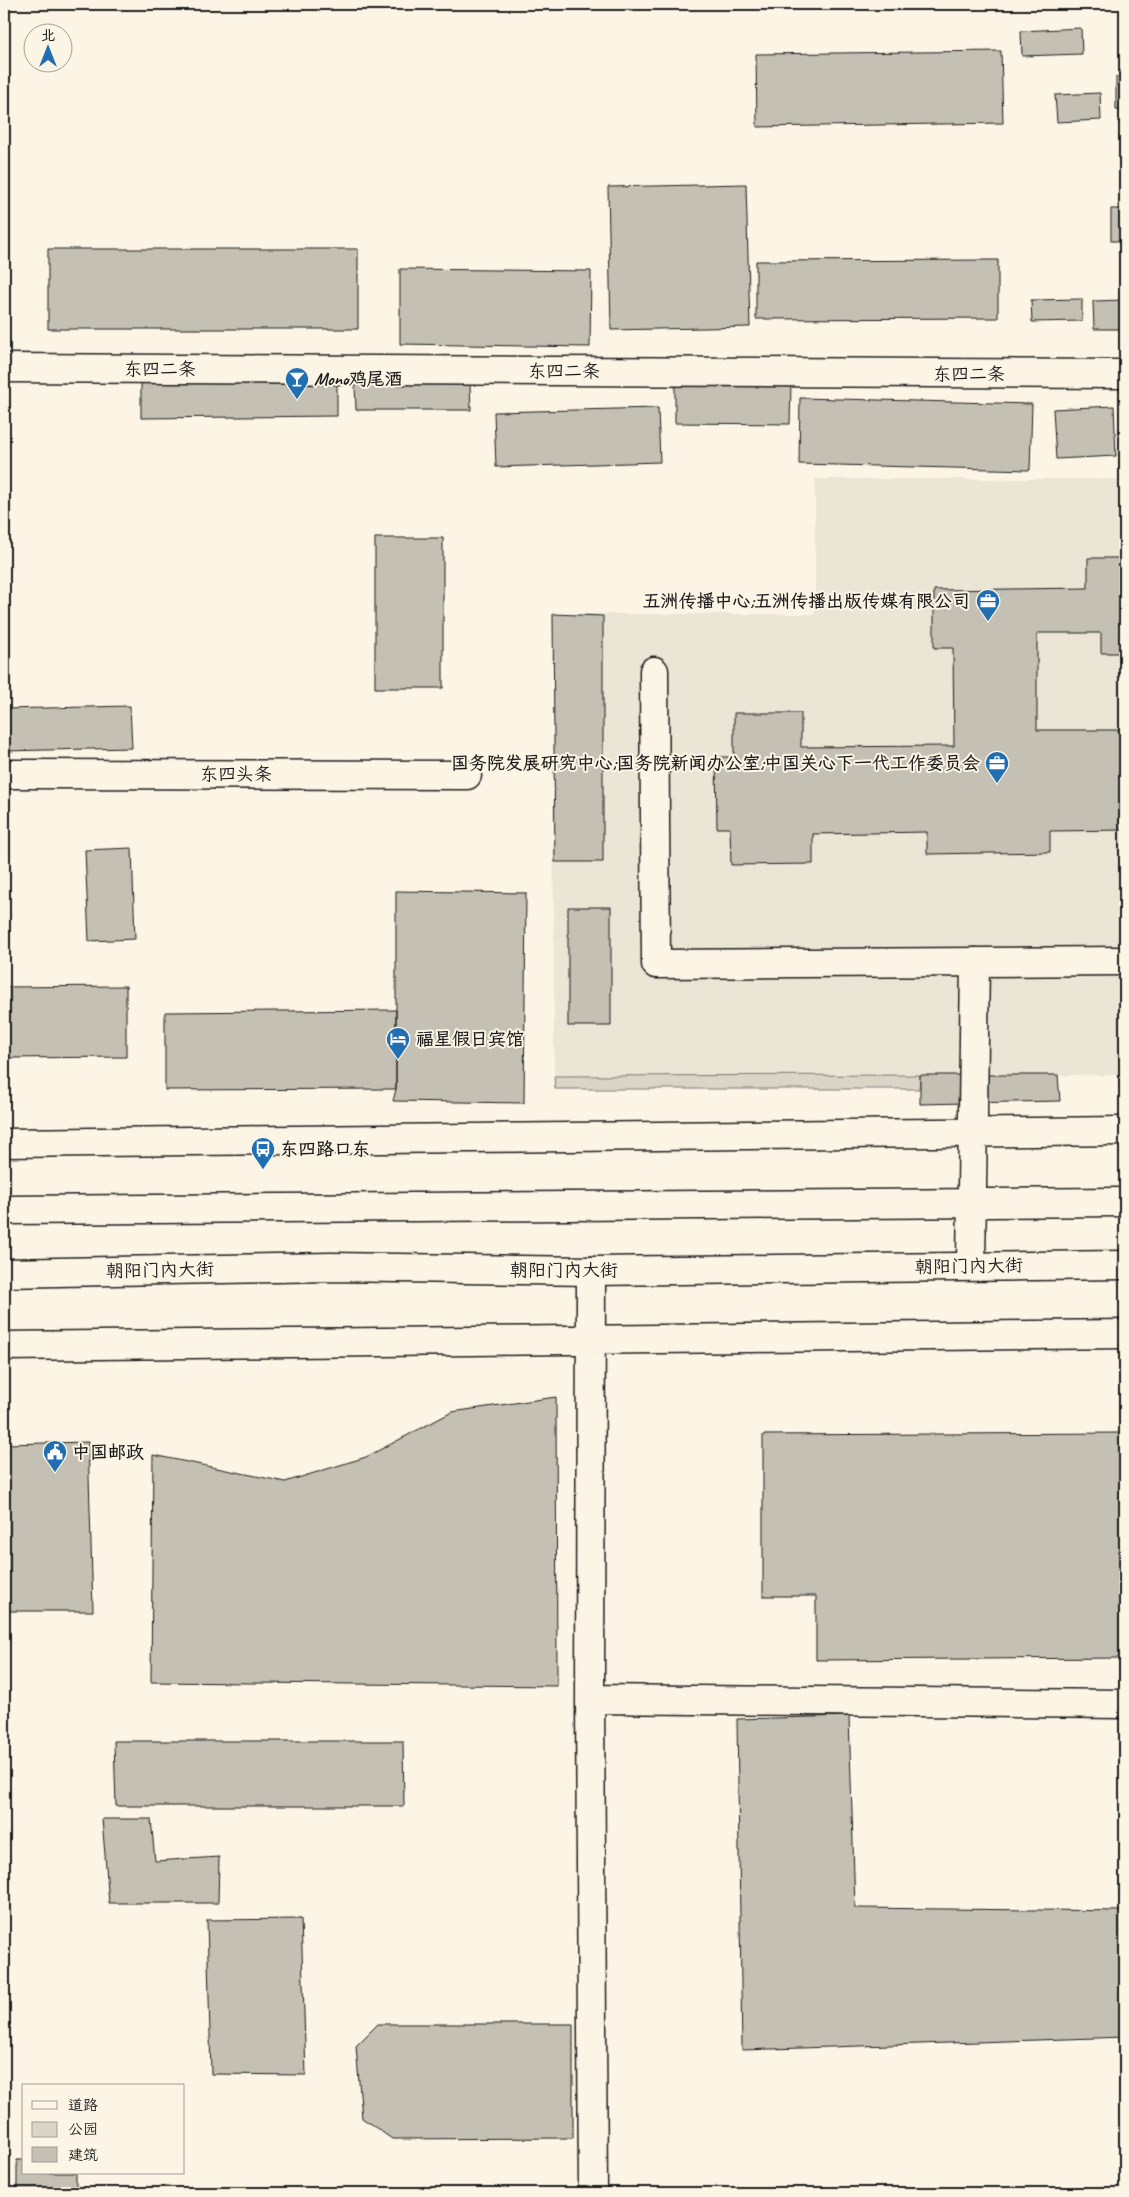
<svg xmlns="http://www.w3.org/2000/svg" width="1129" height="2197" viewBox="0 0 1129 2197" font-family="Caveat,'LXGW WenKai TC',sans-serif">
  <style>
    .built { fill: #ebe5d6 }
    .green { fill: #dbd5c8; stroke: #7c7872 }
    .building { fill: #c4c0b3; stroke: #1c1c1c }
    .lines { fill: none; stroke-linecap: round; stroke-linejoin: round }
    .minor-casing { stroke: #1c1c1c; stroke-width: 31 }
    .major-casing { stroke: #1c1c1c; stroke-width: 31 }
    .minor { stroke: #fcf5e5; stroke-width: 28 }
    .major { stroke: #fcf5e5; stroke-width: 28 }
    .labels { text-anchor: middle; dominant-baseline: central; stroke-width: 4; stroke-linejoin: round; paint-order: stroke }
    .street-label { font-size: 18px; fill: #1c1c1c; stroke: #fcf5e5 }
    .poi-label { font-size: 18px; font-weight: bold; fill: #1c1c1c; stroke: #fcf5e5; text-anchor: start }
  </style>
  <rect width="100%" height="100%" fill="#fcf5e5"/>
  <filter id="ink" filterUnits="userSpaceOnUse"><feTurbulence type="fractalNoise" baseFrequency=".02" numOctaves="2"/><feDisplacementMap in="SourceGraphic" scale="10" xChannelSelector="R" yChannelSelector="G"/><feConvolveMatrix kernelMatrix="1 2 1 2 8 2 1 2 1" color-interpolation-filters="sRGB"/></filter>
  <g filter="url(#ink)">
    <path class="built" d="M815,479H1125V1075L554,1076L553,614H815Z"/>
    <path class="green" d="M920,1075L919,1089H555L554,1076Z"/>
    <path class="building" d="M1081,28L1082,54L1022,56L1021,31Z
      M1001,51L1003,123L757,127L756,54Z
      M1116,77H1125V110H1116Z
      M1100,93L1101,120L1057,122L1055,95Z
      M746,184L750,327L611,330L608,187Z
      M1111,209H1125V241H1111Z
      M48,249H358V329H48Z
      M998,260V318L756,319V261Z
      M400,269L591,271L590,347L400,344Z
      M1082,299V321L1032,322L1031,300Z
      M1125,300V329H1094L1093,301Z
      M337,382V416L141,418V383Z
      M355,384H470L471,410H356Z
      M791,384L790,424L675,423V385Z
      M800,398L1032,404L1030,470L799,464Z
      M1114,406L1116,456L1056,459L1053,409Z
      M658,408L660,462L496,467L494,412Z
      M375,538H443V688H375Z
      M1088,558H1125V653H1101V633H1037V730H1125V830L1050,831V852L927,854V832L813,834V864L731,865L730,828H717L716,757H734V713H801V747L954,746L953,648H934V590L1088,588Z
      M553,614L603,616V862H555Z
      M130,706L132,748L4,751V709Z
      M132,848L135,939L89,941L85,850Z
      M396,891L526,893L524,1103L393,1101L396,1089Z
      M568,907H611V1026H568Z
      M126,986V1057L4,1058V987Z
      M396,1010V1089L165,1090V1012Z
      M920,1075H1058L1060,1101L920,1104Z
      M556,1397L557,1686L151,1682L153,1455L285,1482L366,1457L452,1412Z
      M1125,1433V1658L816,1660V1596H763V1435Z
      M88,1442L93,1611H4V1444Z
      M849,1716L855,1908L1125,1911V2037L742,2050L737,1719Z
      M114,1741H403L404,1806H116Z
      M102,1819H151L155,1861L219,1857L218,1903H109Z
      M301,1919L306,2075L211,2074L207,1920Z
      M378,2024H573V2138L392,2139L362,2118L356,2046Z
      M17,2160H24V2173H76V2193H17Z"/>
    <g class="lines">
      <g class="minor-casing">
        <path id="minor" d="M4,368L1125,374
          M654,671L656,964L1125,961
          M4,774L467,775
          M4,1143L1125,1131
          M971,1266L975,962
          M591,1271L590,1699L593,2193
          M4,1346L1125,1334
          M590,1699L1125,1704"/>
      </g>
      <g class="major-casing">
        <path id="major" d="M4,1210L1125,1202
          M4,1273L331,1267L591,1271L1125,1265"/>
      </g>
      <use href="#minor" class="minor"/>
      <use href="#major" class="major"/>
    </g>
  </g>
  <defs>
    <g id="bar-pin" transform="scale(1.25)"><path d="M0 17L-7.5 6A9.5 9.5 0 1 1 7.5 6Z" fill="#1f6fb2" stroke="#fcf5e5"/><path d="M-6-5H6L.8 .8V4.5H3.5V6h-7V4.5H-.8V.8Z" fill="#fff"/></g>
    <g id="office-pin" transform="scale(1.25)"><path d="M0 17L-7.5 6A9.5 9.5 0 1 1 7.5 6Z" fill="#1f6fb2" stroke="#fcf5e5"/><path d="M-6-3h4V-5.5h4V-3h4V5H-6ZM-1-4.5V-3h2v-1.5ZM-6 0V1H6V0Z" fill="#fff"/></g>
    <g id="hotel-pin" transform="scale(1.25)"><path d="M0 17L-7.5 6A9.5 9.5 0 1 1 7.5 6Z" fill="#1f6fb2" stroke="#fcf5e5"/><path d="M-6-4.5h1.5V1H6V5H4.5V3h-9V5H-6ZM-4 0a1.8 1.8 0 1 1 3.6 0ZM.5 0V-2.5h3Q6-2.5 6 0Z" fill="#fff"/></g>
    <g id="bus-pin" transform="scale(1.25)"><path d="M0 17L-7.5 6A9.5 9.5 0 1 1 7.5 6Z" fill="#1f6fb2" stroke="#fcf5e5"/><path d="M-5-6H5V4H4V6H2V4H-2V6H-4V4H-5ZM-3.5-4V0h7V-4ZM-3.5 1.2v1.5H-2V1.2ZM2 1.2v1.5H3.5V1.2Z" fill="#fff"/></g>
    <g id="civic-pin" transform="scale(1.25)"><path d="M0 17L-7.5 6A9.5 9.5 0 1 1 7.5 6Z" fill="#1f6fb2" stroke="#fcf5e5"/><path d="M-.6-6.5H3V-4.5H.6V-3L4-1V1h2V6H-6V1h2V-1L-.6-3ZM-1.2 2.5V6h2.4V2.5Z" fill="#fff"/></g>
  </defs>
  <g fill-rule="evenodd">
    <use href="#bar-pin" x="297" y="379"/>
    <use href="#office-pin" x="988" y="601"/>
    <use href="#office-pin" x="997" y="763"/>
    <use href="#hotel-pin" x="398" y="1039"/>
    <use href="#bus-pin" x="263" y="1149"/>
    <use href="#civic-pin" x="55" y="1452"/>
  </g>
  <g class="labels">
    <g class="street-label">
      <text x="160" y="369">东四二条</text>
      <text x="564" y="371">东四二条</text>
      <text x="969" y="374">东四二条</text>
      <text x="236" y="774">东四头条</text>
      <text transform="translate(969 1266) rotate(-1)">朝阳门内大街</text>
      <text transform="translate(160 1270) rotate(-1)">朝阳门内大街</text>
      <text x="564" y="1270">朝阳门内大街</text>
    </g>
    <g class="poi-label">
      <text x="314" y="379">Mono鸡尾酒</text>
      <text x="970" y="601" text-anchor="end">五洲传播中心;五洲传播出版传媒有限公司</text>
      <text x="980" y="763" text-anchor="end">国务院发展研究中心;国务院新闻办公室;中国关心下一代工作委员会</text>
      <text x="416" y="1039">福星假日宾馆</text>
      <text x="280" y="1149">东四路口东</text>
      <text x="72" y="1452">中国邮政</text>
    </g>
  </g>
  <rect width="1129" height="2197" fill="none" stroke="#fcf5e5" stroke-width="20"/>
  <rect x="10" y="10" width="1109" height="2177" fill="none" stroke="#1c1c1c" stroke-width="2" filter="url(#ink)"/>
  <rect x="22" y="2084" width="162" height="90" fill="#fcf5e5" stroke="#a29e95"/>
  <rect x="32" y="2101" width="25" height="8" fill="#fcf5e5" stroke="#a29e95"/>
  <text x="68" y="2110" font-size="15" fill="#1c1c1c">道路</text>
  <rect x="32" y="2122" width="25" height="15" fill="#dbd5c8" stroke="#a29e95"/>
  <text x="68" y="2134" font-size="15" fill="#1c1c1c">公园</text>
  <rect x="32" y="2147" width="25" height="15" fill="#c4c0b3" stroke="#a29e95"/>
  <text x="68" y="2160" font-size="15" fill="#1c1c1c">建筑</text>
  <g transform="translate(48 48)"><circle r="24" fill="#fcf5e5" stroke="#a29e95"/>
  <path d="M0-4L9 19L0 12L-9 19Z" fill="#1f6fb2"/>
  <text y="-8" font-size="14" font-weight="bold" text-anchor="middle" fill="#1c1c1c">北</text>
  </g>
</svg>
